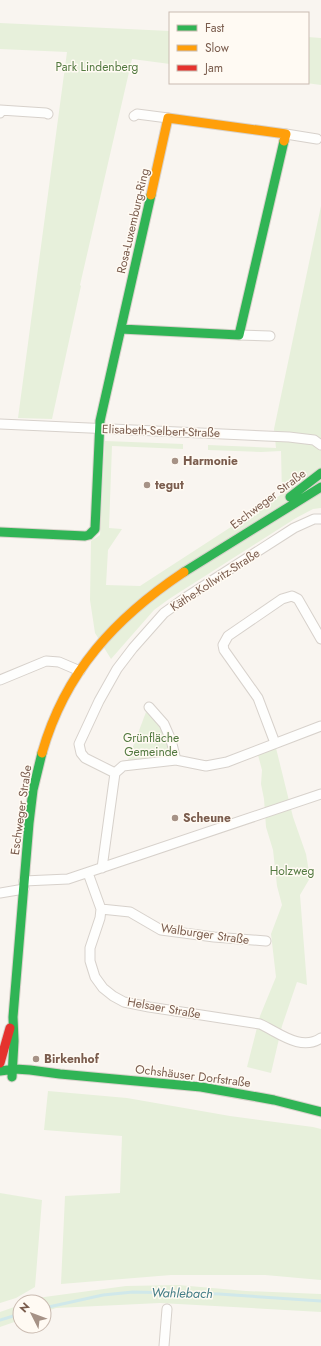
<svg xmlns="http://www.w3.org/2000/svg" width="321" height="1346" viewBox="0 0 321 1346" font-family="Jost,sans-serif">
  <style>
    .green { fill: #e7f0db }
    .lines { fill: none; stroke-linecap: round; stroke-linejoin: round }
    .stream { stroke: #d0e8ea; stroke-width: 3 }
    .street-casing { stroke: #d7d1cb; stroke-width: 11 }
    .fast-casing { stroke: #d9d2cb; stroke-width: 11 }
    .slow-casing { stroke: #d9d2cb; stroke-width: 11 }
    .jam-casing { stroke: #d9d2cb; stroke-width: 11 }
    .street { stroke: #fefefd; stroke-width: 9 }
    .fast { stroke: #30b455; stroke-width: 9 }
    .slow { stroke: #ff9f0a; stroke-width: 9 }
    .jam { stroke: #e5322d; stroke-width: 9 }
    .poi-dot { fill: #a69286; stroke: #fffaf3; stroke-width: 1.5 }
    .labels { text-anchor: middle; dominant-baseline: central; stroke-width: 3; stroke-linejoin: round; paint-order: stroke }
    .park-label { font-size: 12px; fill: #537a41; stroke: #fffaf3 }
    .street-label { font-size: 12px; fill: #7a5c4d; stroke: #fffaf3 }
    .poi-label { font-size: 12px; font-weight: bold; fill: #7a5c4d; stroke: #fffaf3; text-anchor: start }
    .water-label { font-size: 13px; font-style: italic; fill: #437c86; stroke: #fffaf3 }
  </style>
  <rect width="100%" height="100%" fill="#f9f5f0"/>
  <path class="green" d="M0,23L170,31V64L132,59L80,285L81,286L52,419L18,418L67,52L0,49Z
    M308,37L321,38V85L306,83H308Z
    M321,206V508L313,509L296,518L169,599L154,610L111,659L95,633L90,600L91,541L100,535L105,441L183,444V449L112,446L109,528L122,529L108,550L106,585L140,586L282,494L281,451L261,452L208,450V445L276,448L274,429Z
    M146,712C157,723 173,737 167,754L157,760H128Z
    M276,748L293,817L306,854L310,878L300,895L307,985L297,982L282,1026L271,1073L247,1067L260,1016L276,977L271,934L282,905L277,886L273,850L266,827L264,799L261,784L262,770L258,755Z
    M48,1091L127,1098L230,1116L313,1127L321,1129V1280L265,1275H171L61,1284L65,1196L120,1193L122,1136L44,1130Z
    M0,1193L42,1200L35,1287L16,1298L0,1303Z
    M178,1285L246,1291L321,1294V1312L160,1303L56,1308L44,1312V1302H28L37,1298L126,1286Z
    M20,1305V1320L0,1327V1312Z"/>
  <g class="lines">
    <path class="stream" d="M44,1308L103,1295L133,1292L219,1294L321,1301
      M0,1320L20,1314"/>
    <g class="street-casing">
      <path id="street" d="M0,113V110L46,113L48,114
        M134,116L137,114L168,118
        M286,134L317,139
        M239,335L270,336
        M0,424L289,437L314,440L321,445
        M0,680L46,661L59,662L80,671
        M149,707L164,724L171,740L176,760
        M275,743L258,698L224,650L223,645L228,636L282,599L292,596L298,599L321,639
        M115,773L85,758L81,753L79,744L99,701L117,669L133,648L164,613L185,598L294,528L314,519H321
        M102,868L115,773L123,766L176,760L206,766L227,762L321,726
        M88,873L101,909L100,918L90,948V961L95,977L103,988L113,996L124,1002L149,1007L260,1024C278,1032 301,1052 321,1038
        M24,881L68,879L321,794
        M0,893L24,889
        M101,909L130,912L161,930L214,937L266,941
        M164,1346L167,1309"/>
    </g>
    <g class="fast-casing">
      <path id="fast" d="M121,329L239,335L284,141
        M290,497L321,473
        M0,532L85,536L89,535L95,529L100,421L151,195
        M184,572L321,487
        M0,1071L15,1069L30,1070L60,1074L201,1087L274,1100L321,1112
        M12,1077L14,1041L13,1017L29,823L33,790L42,753"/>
    </g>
    <g class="slow-casing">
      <path id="slow" d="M151,195L168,118L286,134L284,141
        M42,753C65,672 115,618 184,572"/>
    </g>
    <g class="jam-casing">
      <path id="jam" d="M0,1063L10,1028"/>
    </g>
    <use href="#street" class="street"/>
    <use href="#fast" class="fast"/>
    <use href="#slow" class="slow"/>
    <use href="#jam" class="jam"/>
  </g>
  <g class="poi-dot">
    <circle cx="175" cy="461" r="4"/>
    <circle cx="147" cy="485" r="4"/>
    <circle cx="175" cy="818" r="4"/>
    <circle cx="36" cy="1059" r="4"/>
  </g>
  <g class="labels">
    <g class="park-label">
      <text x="97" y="67">Park Lindenberg</text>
      <text x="151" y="738">Grünfläche<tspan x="151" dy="14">Gemeinde</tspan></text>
      <text x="292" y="871">Holzweg</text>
    </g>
    <g class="street-label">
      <text transform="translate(133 221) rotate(-77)">Rosa-Luxemburg-Ring</text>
      <text transform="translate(161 431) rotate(2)">Elisabeth-Selbert-Straße</text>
      <text transform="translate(268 499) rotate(-37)">Eschweger Straße</text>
      <text transform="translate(215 580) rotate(-33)">Käthe-Kollwitz-Straße</text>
      <text transform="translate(21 810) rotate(-82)">Eschweger Straße</text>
      <text transform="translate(205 934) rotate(8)">Walburger Straße</text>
      <text transform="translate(164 1008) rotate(10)">Helsaer Straße</text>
      <text transform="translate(193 1076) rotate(7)">Ochshäuser Dorfstraße</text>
    </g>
    <g class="poi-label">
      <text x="183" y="461">Harmonie</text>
      <text x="155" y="485">tegut</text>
      <text x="183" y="818">Scheune</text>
      <text x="44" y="1059">Birkenhof</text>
    </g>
    <g class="water-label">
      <text transform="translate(182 1293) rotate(1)">Wahlebach</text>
    </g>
  </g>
  <rect x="169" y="12" width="140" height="72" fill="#fffaf3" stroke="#cabbb1"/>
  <rect x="177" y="25" width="20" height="6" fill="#30b455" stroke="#cabbb1"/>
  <text x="205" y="32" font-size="12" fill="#7a5c4d">Fast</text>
  <rect x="177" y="45" width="20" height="6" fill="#ff9f0a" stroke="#cabbb1"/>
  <text x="205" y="52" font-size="12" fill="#7a5c4d">Slow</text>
  <rect x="177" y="65" width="20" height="6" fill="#e5322d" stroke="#cabbb1"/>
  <text x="205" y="72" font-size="12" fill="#7a5c4d">Jam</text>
  <g transform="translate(32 1314) rotate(312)"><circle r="19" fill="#fffaf3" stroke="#cabbb1"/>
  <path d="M0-3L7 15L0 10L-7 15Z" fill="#a69286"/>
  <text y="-6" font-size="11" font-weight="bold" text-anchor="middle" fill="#7a5c4d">N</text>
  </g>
</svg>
